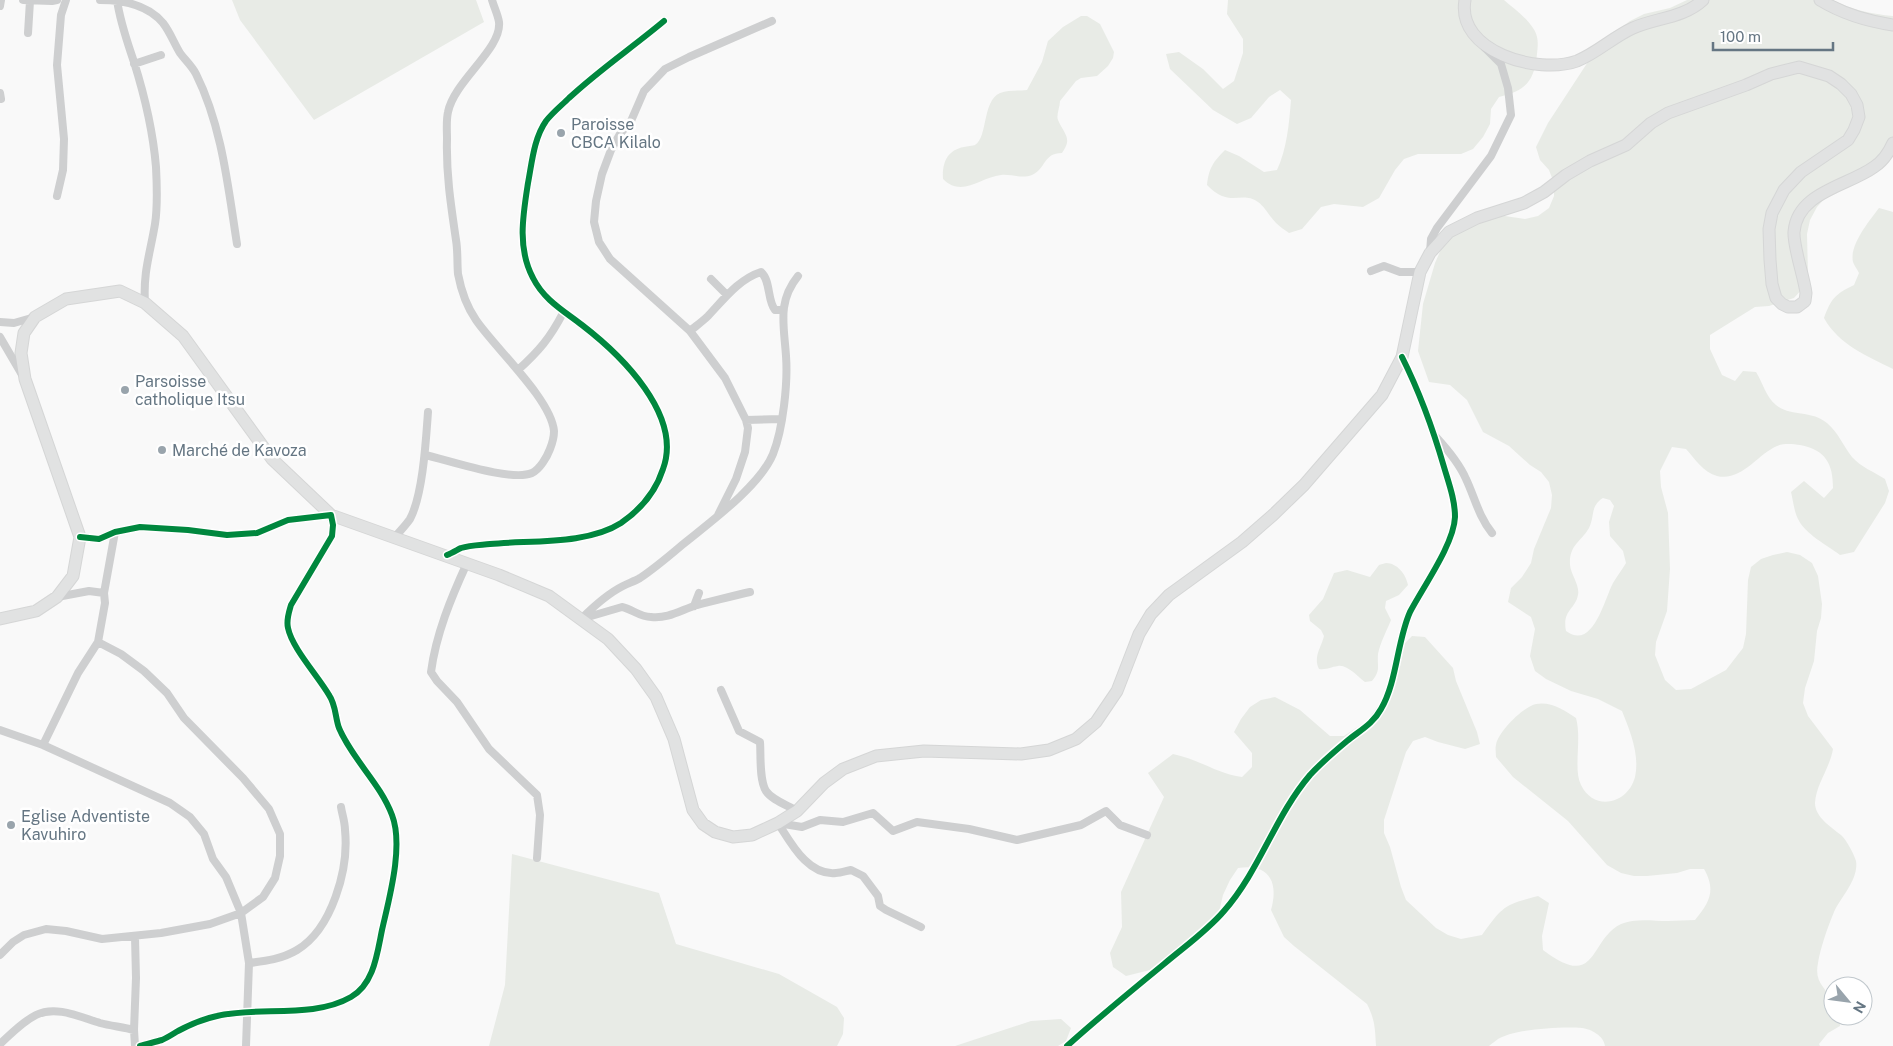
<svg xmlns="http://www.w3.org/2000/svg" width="1893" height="1046" viewBox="0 0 1893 1046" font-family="'Public Sans',sans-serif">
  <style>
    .green { fill: #e8ebe6; fill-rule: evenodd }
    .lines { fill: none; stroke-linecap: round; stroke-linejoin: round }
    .highway-casing { stroke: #d5d6d6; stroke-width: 13 }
    .minor { stroke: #cecfd0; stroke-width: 8 }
    .highway { stroke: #e1e2e2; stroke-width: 11 }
    .cycleway-casing { stroke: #fff; stroke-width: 9 }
    .cycleway { stroke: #00873e; stroke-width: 6 }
    .poi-dot { fill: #99a4ac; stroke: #fff; stroke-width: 2 }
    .labels { text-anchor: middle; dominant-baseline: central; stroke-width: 5; stroke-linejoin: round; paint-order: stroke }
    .poi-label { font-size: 16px; fill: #657683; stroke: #fff; text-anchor: start }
  </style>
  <rect width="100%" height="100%" fill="#f9f9f9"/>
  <path class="green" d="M232,0H476L484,22L314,120L240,20Z
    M1228,0H1504C1513,8 1526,17 1533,28C1539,37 1538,44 1537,54C1534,82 1526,90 1499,97L1491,109L1490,124L1483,137L1473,149L1461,154H1418L1404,159L1395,170L1379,198L1363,207L1334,204L1321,207L1302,229L1289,233C1285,230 1280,227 1276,223C1270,217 1265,207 1258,202C1241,190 1230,209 1207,185C1209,168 1213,162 1225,150L1239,156L1264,172L1277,170C1287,148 1289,124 1291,100L1280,90L1269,97L1251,118L1237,124L1213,110L1170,69L1166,54L1179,52L1203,69L1223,89L1234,81L1243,53V39L1227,14Z
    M1687,0H1833C1852,10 1872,14 1893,16V142L1872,172L1826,197L1817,207L1810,220L1807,234L1808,274L1804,287L1794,298L1769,306L1755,307L1710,335V349L1722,375L1735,381L1743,371L1756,372C1763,383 1766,397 1776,405C1791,417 1812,410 1827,423C1838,432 1844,447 1852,457C1861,467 1874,472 1885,479L1889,491L1885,503L1854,552L1840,555C1827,545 1805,534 1798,519C1794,511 1793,500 1791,492L1804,481L1824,498L1833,488C1833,464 1826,450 1800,445C1793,444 1784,443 1777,446C1758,454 1741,482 1717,476C1704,473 1694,458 1686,449L1672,447L1660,471L1661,487L1668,513L1670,569L1667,611L1656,642L1655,655L1665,680L1676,690L1691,689L1726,670L1743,648L1746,634L1748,580L1751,567L1761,559L1773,555L1787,552L1800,555L1812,563L1818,576L1822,604L1821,618L1817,631L1814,661L1805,688L1803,703L1808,716L1833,749C1830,768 1816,784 1815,803C1815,817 1831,827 1841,835C1846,839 1854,854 1856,861C1859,879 1841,897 1834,912C1828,926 1820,949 1818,963C1814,983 1825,986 1832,1001C1834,1005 1833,1012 1833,1016H1840V1026L1828,1033L1819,1044L1820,1046H1605C1604,1036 1591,1029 1582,1028C1564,1026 1518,1029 1502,1037C1497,1039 1493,1043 1489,1046H1376C1375,1028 1375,1020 1367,1004L1294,946L1284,937L1271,910C1279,882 1269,863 1238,868L1230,880L1223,895L1219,912L1213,924L1154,969L1126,976L1113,967L1110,953L1122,927L1121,892L1164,797L1148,773L1173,754C1198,759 1218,774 1242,777L1252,767V753L1234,732L1241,719L1250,707L1261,700L1275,697L1300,710L1330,736H1344L1368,720L1392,685L1403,645L1412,636L1425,637L1453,668L1456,681L1477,732L1480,744L1465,749L1438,742L1425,737L1413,741L1406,752L1384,820V833L1390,847L1401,887L1406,900L1436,928L1448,935L1461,939L1482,935C1503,906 1504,905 1538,896L1549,903L1542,936L1543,950C1598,992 1589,939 1621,924C1635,918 1653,921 1668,921C1677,921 1686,920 1695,920C1710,902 1716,890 1704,869H1690L1677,873L1647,876H1634L1621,873L1607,865L1568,821L1513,777L1496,757C1496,753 1495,748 1496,745C1498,732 1523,707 1536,704C1550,701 1565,710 1576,718C1582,739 1573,769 1581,785C1594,812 1628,804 1635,777C1640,755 1630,731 1622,711L1598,699L1571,691L1546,679L1535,671L1530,656L1535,629L1531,617L1508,602L1511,588L1522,577L1531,563L1534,549L1551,508L1552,495L1549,482L1541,472L1530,465L1509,446L1483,432L1467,400L1450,385L1429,382L1418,351L1423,304L1435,263L1449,231L1485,213L1525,219L1538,216L1549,208L1554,196V183L1549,170L1540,160L1536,147L1548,123L1597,48L1608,37L1630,21L1644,14L1670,8ZM1603,498L1610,500L1614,506L1609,522L1610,536L1623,551L1626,563C1622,570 1617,576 1613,583C1604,600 1593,651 1566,631C1562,610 1575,610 1578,595C1580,585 1571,575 1570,565C1569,545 1580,543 1589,528C1595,516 1590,506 1603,498Z
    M1081,16H1087L1100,24L1114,52L1113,58L1108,66L1097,76L1081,78L1076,81L1060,101C1060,107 1056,115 1058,120C1064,134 1073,138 1062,153C1043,153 1046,169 1032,175C1022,179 1012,174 1001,175C981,177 962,198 943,179C942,163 947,150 964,147C967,146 973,146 975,145C988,137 982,101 1000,93C1008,90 1018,91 1027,90L1042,62L1048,41L1063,27Z
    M1879,208L1893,212V369C1867,356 1839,345 1824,318C1831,299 1835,294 1854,285L1859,273C1857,269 1854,265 1853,262C1849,245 1870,220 1879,208Z
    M1386,563C1397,563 1406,574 1408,585L1399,595L1386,601L1385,608L1391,620C1387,630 1380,643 1378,654C1377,667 1381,670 1372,681L1365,682C1358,677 1347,664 1338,666C1330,667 1327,670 1319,669C1313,657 1321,648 1324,636L1321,630L1310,621L1309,615L1323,599L1334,573L1347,570L1370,577L1379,565Z
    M512,854L659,893L676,944L779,974L837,1007L844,1018L843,1034L837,1046H489L505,985Z
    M1061,1019L1071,1028L1066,1041L1058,1046H955L1031,1021Z"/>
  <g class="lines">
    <g class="highway-casing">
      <path id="highway" d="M1465,0C1456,52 1538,75 1577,61C1597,53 1613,37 1633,28C1655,18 1684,18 1703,0
        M1820,0C1843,14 1866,21 1893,25
        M0,619L36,611L57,597L73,576L80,537L25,379L21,353L24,333L35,317L66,299L120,291L145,303L183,336L272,459L331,515L499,575L549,596L608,639L636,669L656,697L674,739L693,810L703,824L715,832L733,837L752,835L778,823L797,811L824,783L843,769L876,756L924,751L1021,754L1049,750L1076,739L1096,722L1117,691L1139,634L1151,614L1169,595L1242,542L1273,515L1304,485L1382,395L1402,357L1420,272L1430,253L1449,232L1477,218L1524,203L1544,192L1566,175L1590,161L1626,145L1651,123L1668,113L1746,85L1771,74L1799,67L1829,76L1841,84L1851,94L1857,105L1859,117L1854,130L1848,140L1801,172L1784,190L1772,213L1769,229L1770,260L1772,284L1776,298L1782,304L1788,307H1797L1805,301L1806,293C1804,277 1793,246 1794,232C1797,192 1848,186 1874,167C1882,162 1889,152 1893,143"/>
    </g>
    <path class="minor" d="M23,0L52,1L57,0
      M100,0C122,0 148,5 163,23C170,32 174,43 180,53C185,60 192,66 196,74C222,126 228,187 237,244
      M117,0C120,22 127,41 134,62C145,97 153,131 156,167C157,186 158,205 155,224C150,254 143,272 145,303
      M0,6L1,0
      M28,33L30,1
      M134,64L161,55
      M0,93L1,99
      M57,196L63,170L64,139L57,65L61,15L66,0
      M1430,252L1431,239L1437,228L1491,156L1511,115L1508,88L1501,64L1485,48
      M1371,271L1384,266L1400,272H1420
      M711,279L727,295
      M0,322L14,323L35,317
      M690,331C696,326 703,321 708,316C724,299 739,279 761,272C771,281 767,300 775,310H782
      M0,337L21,373
      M518,370C539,351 550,338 563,313
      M746,420L781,419
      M1436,437C1448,450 1459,463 1466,479C1475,498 1478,515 1492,533
      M425,455C448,460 511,482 532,473C540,469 547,457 550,449C552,444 554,436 554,431C551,399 495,348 476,320C467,307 461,290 458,274C457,263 458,252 456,240C451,206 446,174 447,139C447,130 446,121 448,112C454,81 502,49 499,22C498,15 494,7 492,0
      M718,515L736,479L745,452L748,428L746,420L725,378L690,331L610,259L599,242L594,222L596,201L602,174L611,150L620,134L631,121L644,91L665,69L689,57L772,21
      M80,537L99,539L115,532L140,527L188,530L227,535L257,533L288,520L331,515L333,525L332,536L291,605C289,612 286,620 288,628C292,648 318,676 329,695C336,705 335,717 339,728C352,759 380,783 392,815C404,846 389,899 382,930C377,954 374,984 351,997C313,1019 258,1006 217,1016C203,1019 191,1024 178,1031C173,1034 167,1038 162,1040C155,1042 147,1044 140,1046
      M395,537C400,531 406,525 410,519C423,495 426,439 428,412
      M447,555C452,553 457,550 461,548C470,545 481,545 490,544C530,540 587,545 621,523C640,510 656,491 663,469C683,415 621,355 582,325C564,311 544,300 533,278C517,248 523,215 528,183C532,162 534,138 546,121C553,112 562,105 569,98C599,70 633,47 664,21
      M467,563C451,598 436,634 431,672L437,681L457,702L489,749L537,795L540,815L537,858
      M750,592C732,596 714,601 697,605C681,610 668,619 651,617C640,617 632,609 622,607L581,619C594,606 607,594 623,586C629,583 635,581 640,578C655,568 669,556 682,545C709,523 760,486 773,454C783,429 788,383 786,356C784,325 777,302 798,276
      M57,597L89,591L104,593
      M694,606L699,593
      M721,690L739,731L760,742C761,755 759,780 766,791C772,800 787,805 797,811
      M0,730L43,745L170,803L190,817L204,834L213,859L226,877L241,913L249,963L246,1046
      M43,745L78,673L98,642L105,603L104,593L115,532
      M778,823L802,827L820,820L843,822L873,813L893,831L917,822L969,829L1017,840L1081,825L1106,811L1120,825L1147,835
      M778,823C791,843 808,876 836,873C841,873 846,871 851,870L863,876L878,896L880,906L886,910L921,927
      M135,937L136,978L134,1030L135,1046
      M0,955L13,942L24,935L46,929L66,931L102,939L161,933L210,924L241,913L263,897L275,878L280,856V834L269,809L243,778L184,718L167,693L144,671L121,654L98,642
      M249,963C266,961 282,959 297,950C332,929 349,869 345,830C345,822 342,814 341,807
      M0,1044C11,1034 22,1022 36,1015C56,1005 80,1017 100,1023C111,1026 123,1027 134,1030
      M1067,1046C1098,1018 1131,991 1164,964C1184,947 1207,931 1224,911C1260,870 1275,816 1310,775C1321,763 1335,751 1347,741C1359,731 1373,724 1381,709C1397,682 1397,641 1410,612C1423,587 1454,544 1455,517C1455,500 1449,484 1444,467C1433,429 1420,393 1402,357"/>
    <use href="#highway" class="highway"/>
    <g class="cycleway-casing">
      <path id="cycleway" d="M80,537L99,539L115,532L140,527L188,530L227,535L257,533L288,520L331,515L333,525L332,536L291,605C289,612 286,620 288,628C292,648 318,676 329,695C336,705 335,717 339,728C352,759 380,783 392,815C404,846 389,899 382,930C377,954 374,984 351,997C313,1019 258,1006 217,1016C203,1019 191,1024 178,1031C173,1034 167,1038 162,1040C155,1042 147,1044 140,1046
        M447,555C452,553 457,550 461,548C470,545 481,545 490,544C530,540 587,545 621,523C640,510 656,491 663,469C683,415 621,355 582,325C564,311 544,300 533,278C517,248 523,215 528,183C532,162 534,138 546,121C553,112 562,105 569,98C599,70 633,47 664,21
        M1067,1046C1098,1018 1131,991 1164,964C1184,947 1207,931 1224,911C1260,870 1275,816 1310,775C1321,763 1335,751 1347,741C1359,731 1373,724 1381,709C1397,682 1397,641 1410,612C1423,587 1454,544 1455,517C1455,500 1449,484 1444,467C1433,429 1420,393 1402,357"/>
    </g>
    <use href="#cycleway" class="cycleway"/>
  </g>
  <g class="poi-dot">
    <circle cx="561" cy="133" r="5"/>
    <circle cx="125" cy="390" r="5"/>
    <circle cx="162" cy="450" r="5"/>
    <circle cx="11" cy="825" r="5"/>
  </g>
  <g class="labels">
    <g class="poi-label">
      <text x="571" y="124">Paroisse<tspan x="571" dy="18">CBCA Kilalo</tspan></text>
      <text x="135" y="381">Parsoisse<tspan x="135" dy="18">catholique Itsu</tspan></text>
      <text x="172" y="450">Marché de Kavoza</text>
      <text x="21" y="816">Eglise Adventiste<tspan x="21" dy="18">Kavuhiro</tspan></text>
    </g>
  </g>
  <g transform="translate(1848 1001) rotate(119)"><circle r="24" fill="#ffffff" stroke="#c1c8cd"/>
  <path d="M0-4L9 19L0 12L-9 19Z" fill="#99a4ac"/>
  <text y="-8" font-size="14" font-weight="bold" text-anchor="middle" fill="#657683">N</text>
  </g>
  <path d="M1713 42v8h120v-8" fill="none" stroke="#657683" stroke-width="2.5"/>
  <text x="1720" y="42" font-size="15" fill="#657683" stroke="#ffffff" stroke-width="4" paint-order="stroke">100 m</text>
</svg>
